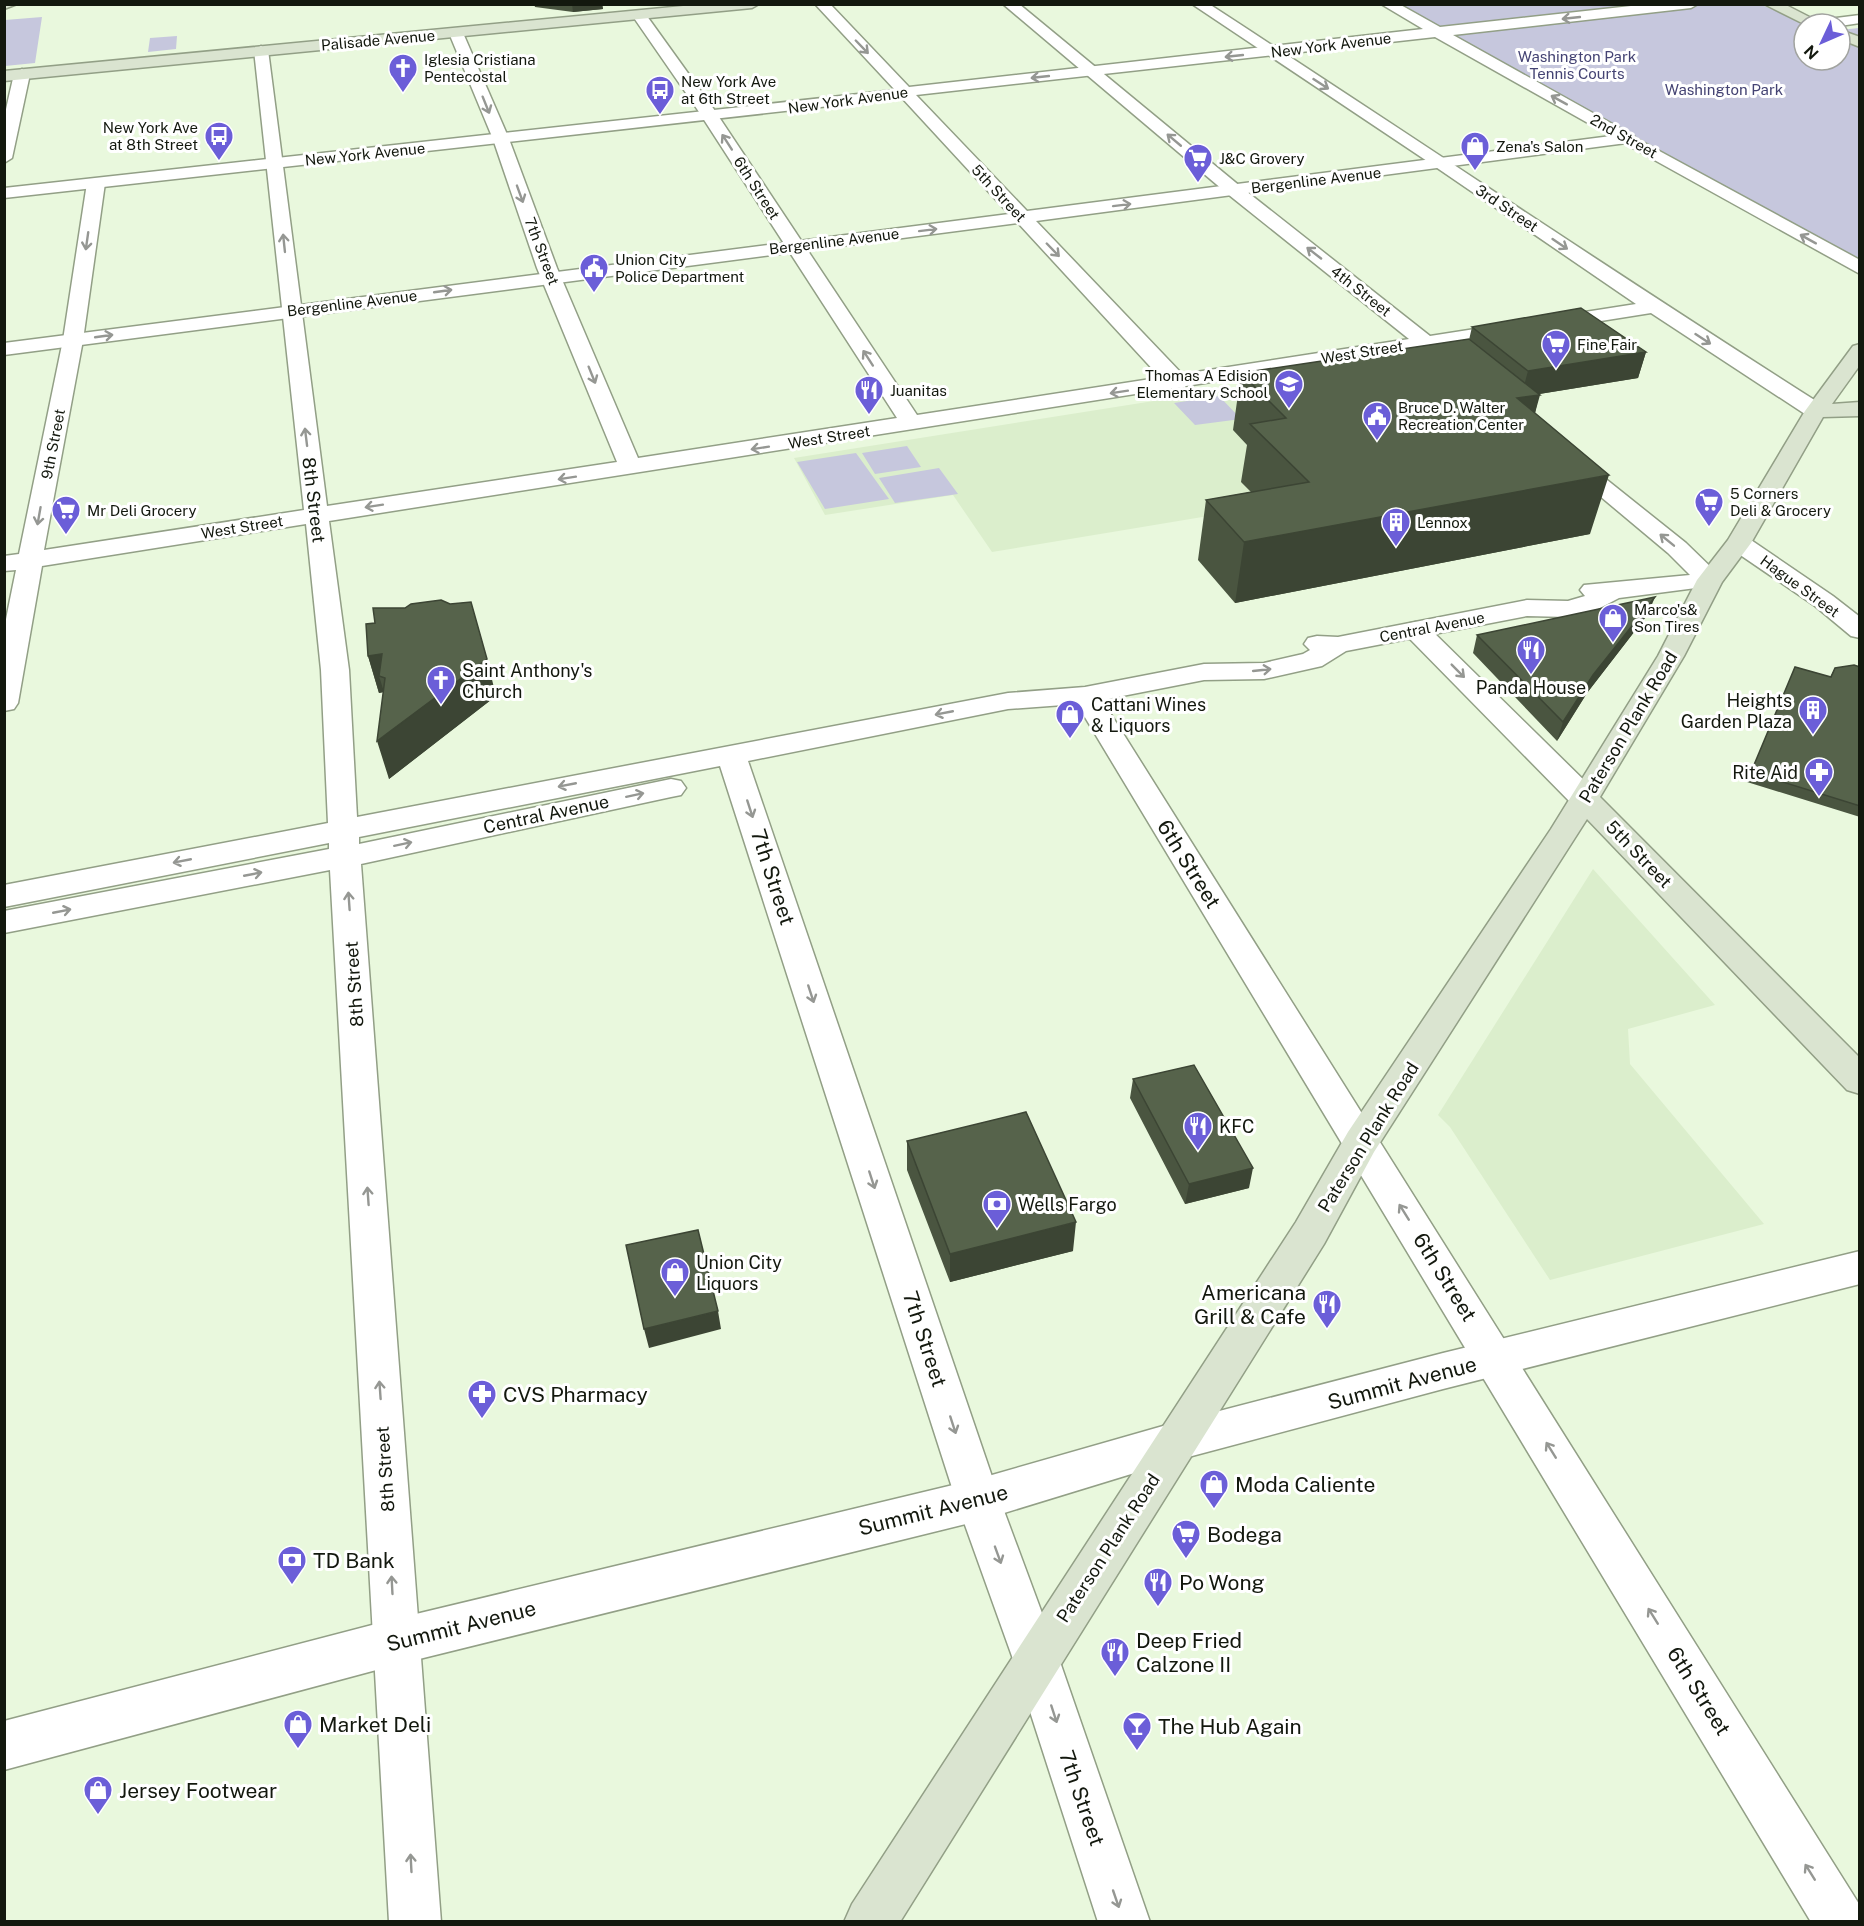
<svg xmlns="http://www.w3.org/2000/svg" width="1864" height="1926" viewBox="0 0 1864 1926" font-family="'Public Sans',sans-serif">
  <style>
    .built { fill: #dbeecc }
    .green { fill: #c6c7dd }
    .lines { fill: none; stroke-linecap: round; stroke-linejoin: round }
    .minor-casing { stroke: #929f86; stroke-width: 3 }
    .tertiary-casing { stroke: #929f86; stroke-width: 3 }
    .secondary-casing { stroke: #929f86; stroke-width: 3 }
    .minor { fill: #fff; fill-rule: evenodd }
    .tertiary { fill: #fff; fill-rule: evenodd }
    .secondary { fill: #dae4d0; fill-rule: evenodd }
    .wall { fill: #4a5540 }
    .shaded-wall { fill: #3c4534 }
    .building { fill: #56634b; stroke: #3c4534; stroke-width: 1.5 }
    .oneway { stroke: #959793 }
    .labels { text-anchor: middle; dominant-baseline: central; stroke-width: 6; stroke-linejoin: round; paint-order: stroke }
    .far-street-label { font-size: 15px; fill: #13180e; stroke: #fff }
    .far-park-label { font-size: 15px; fill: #444373; stroke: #fff }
    .far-poi-label { font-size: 15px; fill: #13180e; stroke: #fff; text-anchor: start }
    .street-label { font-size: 18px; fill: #13180e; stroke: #fff }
    .poi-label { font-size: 18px; fill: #13180e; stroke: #fff; text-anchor: start }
    .near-street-label { font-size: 21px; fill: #13180e; stroke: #fff }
    .near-poi-label { font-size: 21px; fill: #13180e; stroke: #fff; text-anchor: start }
  </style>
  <rect width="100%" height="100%" fill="#e9f8dd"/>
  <path class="built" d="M1413,360L1539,461L992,552L953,495L825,515L794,458Z
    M1593,869L1715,1005L1628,1029L1630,1064L1764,1224L1550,1280L1450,1127L1438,1115Z"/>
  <path class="green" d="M1399,5H1762L1806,24L1804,60H1840V30L1859,28V261Z
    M42,17L35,63L5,66V20Z
    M177,36L176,49L148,52L150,38Z
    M1219,396L1241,419L1195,425L1174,403Z
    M907,446L921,467L875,474L862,453Z
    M856,453L889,499L825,509L797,462Z
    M939,468L958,494L895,503L879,478Z"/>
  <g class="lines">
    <g class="minor-casing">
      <path id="minor" d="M1003,4H1019L1241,187L1430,336L1636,304L1427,161L1192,4H1209C1415,138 1617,275 1824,406L1827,411L1824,416L1816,418L1808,416L1651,313L1443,346L1445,350L1442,354L1435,356L1421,349L329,521L349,670L357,817L1008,693L1085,687L1204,664L1264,663L1303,654L1310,650L1304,644L1308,638L1317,636L1338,637L1527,600L1568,601L1585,596L1580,590L1584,585L1690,575L1668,553L1558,461L1561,456L1569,454L1577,456L1686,543L1719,575L1723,580L1719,585L1619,598L1596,610L1568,617L1527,616L1346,651L1322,666L1264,679L1204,680L1102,700L1859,1904L1860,1922H1811L1077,704L1008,709L748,761L1000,1500L1059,1659L1150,1922H1098L1013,1659L956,1500L720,766L359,837V844L671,779L681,781L686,788L681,795L671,797L361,864L441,1922H389L330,870L4,933V911L329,849V843L4,907V885L328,823L321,670L306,524L42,566L18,703L14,709L4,711V629L16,570L4,571V556L19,554L63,340L87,183L90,179H102L105,183L83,340L44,550L304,510L254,50L261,46L268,50L327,506L617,462L537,268L493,139L449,33L456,29L463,33L509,139L557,268L638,458L897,418L697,109L632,15L639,11L644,12L713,108L917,415L1409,339L1229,195Z
        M22,69L30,74L12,158L4,163V118L14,74Z
        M1628,134L1860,260V274L1622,142L1620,139L1622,136Z
        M1739,536L1748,538L1833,596L1860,617V638L1851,636L1815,606L1730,548L1727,543L1730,538Z"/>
    </g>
    <g class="tertiary-casing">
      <path id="tertiary" d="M815,4H830L909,87L1423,29L1381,4H1399L1440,27L1649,4H1698L1691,8L1453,35L1634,136L1636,139L1634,142L1036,221L1185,377L1188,382L1185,387L1177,388L1169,387L1018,223L4,355V343L1009,214L902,98L4,198V188L895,90ZM1435,37L1611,136L1027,211L916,95Z
        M1860,15V23L1840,26L1813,24L1820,20Z
        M1416,622L1425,624L1596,792L1600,799L1596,806L1585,808L1574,806L1407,636L1403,630L1407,624Z
        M1860,1251V1284L1443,1389L1177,1460L978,1521L395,1665L4,1770V1721L395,1619L978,1479L1177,1422L1443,1353Z"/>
    </g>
    <g class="secondary-casing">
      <path id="secondary" d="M4,4H17L4,9Z
        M704,4H759L752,8L4,81V71Z
        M1764,4H1784L1823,24H1804Z
        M1840,30L1860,37V47L1840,39Z
        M1860,344V365L1832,404L1860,402V416L1823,417L1751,543L1722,582L1684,656L1600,797L1860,1058V1094L1847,1090L1587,819L1374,1152L1324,1244L900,1922H844L852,1904L1296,1222L1348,1132L1551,829L1658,656L1697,580L1728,540L1805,411L1853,346Z"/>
    </g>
    <use href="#minor" class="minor"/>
    <use href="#tertiary" class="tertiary"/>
    <use href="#secondary" class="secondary"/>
  </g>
  <path class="wall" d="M534,4H602L603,9L573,12L535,7Z
    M1472,327L1646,352L1638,378L1539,394L1535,413L1590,534L1235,603L1198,560L1206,500L1251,492L1241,482L1247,445L1233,430L1241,373L1469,340Z
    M1648,614L1587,693L1557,741L1473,653L1477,635Z
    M375,623L496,696L389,779L383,692L379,693L368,656Z
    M1795,667L1830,677L1835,668L1860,667V817L1747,782Z
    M1133,1079L1249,1188L1185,1204L1130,1098Z
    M907,1141L1073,1251L950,1282L907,1170Z"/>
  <path class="shaded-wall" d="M572,4H602L603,9L573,12Z
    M1646,352L1638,378L1521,397L1528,371Z
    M1540,395L1524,453L1517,398Z
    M1609,475L1590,534L1235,603L1244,542Z
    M1655,597L1648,614L1587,693L1557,741L1563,722L1593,675Z
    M382,654L385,678L379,676L384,692L379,693L368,656Z
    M487,659L496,696L389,779L377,741Z
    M1253,1168L1249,1188L1185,1204L1189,1184Z
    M1076,1222L1073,1251L950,1282V1254Z
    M718,1311L721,1329L649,1348L644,1329Z"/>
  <path class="building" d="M1581,308L1646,352L1528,371L1472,327Z
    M1469,339L1540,395L1517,398L1609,475L1244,542L1206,500L1309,482L1250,424L1286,418L1241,373Z
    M1655,597L1593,675L1563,722L1477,635Z
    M441,600L450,604L471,602L487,659L377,741L385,678L379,676L382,654L368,656L366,624L375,623L373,608H405L411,604Z
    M1854,665L1860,667V806L1751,772L1795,667L1831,677L1835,668Z
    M1194,1065L1253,1168L1189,1184L1133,1079Z
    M1026,1112L1076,1222L950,1254L907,1141Z
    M698,1230L718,1311L644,1329L626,1245Z"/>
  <defs><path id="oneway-shaft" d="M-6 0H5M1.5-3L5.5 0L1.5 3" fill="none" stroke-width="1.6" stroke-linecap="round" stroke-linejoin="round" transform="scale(1.5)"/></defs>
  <g class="oneway">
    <use href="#oneway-shaft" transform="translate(1571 18) rotate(174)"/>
    <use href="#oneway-shaft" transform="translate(862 47) rotate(46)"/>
    <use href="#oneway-shaft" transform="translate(1234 56) rotate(174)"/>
    <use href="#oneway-shaft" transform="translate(1040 77) rotate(174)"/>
    <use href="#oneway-shaft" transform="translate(1321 84) rotate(33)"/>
    <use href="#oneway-shaft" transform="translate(1559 100) rotate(-151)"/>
    <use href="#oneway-shaft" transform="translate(486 105) rotate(68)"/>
    <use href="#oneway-shaft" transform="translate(1174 140) rotate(-140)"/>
    <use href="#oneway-shaft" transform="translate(727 142) rotate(-123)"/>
    <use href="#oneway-shaft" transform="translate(520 194) rotate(70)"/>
    <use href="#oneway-shaft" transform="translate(1122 205) rotate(-7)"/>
    <use href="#oneway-shaft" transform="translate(928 230) rotate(-7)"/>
    <use href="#oneway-shaft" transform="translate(1808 239) rotate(-151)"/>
    <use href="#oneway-shaft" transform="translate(87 241) rotate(98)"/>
    <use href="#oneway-shaft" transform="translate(284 243) rotate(-96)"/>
    <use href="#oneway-shaft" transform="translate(1560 244) rotate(34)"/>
    <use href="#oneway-shaft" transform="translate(1053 250) rotate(46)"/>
    <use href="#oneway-shaft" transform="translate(1314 253) rotate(-142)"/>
    <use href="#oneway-shaft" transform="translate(443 291) rotate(-8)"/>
    <use href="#oneway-shaft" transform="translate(104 336) rotate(-8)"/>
    <use href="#oneway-shaft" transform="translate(1703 339) rotate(33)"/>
    <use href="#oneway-shaft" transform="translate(868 358) rotate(-123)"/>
    <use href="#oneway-shaft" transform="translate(592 375) rotate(68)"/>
    <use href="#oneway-shaft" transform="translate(1119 392) rotate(171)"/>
    <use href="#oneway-shaft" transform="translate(306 437) rotate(-97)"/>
    <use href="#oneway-shaft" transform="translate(760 448) rotate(171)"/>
    <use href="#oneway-shaft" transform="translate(567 478) rotate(171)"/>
    <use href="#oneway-shaft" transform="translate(374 506) rotate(171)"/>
    <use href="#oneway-shaft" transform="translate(39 516) rotate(100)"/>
    <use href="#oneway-shaft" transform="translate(1667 540) rotate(-141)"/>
    <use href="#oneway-shaft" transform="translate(1262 670) rotate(-6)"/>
    <use href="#oneway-shaft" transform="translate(1458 671) rotate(45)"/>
    <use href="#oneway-shaft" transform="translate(944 713) rotate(169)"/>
    <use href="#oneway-shaft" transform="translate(567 785) rotate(169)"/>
    <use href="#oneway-shaft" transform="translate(635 795) rotate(-12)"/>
    <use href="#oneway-shaft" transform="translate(750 809) rotate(72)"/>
    <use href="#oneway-shaft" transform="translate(403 844) rotate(-12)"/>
    <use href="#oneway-shaft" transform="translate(182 861) rotate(169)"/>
    <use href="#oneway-shaft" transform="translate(253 874) rotate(-11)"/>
    <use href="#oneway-shaft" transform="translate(349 901) rotate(-94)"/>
    <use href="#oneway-shaft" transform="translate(62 911) rotate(-11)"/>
    <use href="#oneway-shaft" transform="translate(811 994) rotate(72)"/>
    <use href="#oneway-shaft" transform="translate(872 1180) rotate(72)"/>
    <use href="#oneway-shaft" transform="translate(368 1196) rotate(-94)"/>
    <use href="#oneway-shaft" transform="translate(1404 1212) rotate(-122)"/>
    <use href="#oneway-shaft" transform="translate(380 1390) rotate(-94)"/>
    <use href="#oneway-shaft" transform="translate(953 1425) rotate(72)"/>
    <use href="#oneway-shaft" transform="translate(1551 1450) rotate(-122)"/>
    <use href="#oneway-shaft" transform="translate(998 1555) rotate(70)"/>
    <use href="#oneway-shaft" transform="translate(392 1585) rotate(-93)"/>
    <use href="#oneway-shaft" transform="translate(1653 1616) rotate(-122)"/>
    <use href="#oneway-shaft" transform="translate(1054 1714) rotate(72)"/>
    <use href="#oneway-shaft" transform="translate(411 1863) rotate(-93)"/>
    <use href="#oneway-shaft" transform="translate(1810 1872) rotate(-122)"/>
    <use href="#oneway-shaft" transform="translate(1116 1899) rotate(71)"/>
  </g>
  <defs>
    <g id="church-pin" transform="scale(1.5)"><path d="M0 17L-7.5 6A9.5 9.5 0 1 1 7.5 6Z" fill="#6b5ed8" stroke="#fff"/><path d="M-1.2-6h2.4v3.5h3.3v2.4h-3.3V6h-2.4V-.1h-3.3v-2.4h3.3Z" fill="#fff"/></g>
    <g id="bus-pin" transform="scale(1.5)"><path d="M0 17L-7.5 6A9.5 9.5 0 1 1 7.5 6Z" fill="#6b5ed8" stroke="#fff"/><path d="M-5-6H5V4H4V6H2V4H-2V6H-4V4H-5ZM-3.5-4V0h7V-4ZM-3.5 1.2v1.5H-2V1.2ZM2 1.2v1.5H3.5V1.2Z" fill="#fff"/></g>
    <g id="shop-pin" transform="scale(1.5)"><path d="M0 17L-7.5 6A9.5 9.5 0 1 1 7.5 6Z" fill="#6b5ed8" stroke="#fff"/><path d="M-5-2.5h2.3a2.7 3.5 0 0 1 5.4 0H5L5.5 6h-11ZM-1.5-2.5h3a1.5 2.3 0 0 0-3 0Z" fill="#fff"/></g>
    <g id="supermarket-pin" transform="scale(1.5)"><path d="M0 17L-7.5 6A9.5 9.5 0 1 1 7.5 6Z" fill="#6b5ed8" stroke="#fff"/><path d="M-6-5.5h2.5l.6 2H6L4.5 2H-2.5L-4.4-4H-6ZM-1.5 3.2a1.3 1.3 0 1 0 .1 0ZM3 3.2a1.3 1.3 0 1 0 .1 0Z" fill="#fff"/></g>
    <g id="civic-pin" transform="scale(1.5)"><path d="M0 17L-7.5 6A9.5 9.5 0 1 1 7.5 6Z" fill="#6b5ed8" stroke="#fff"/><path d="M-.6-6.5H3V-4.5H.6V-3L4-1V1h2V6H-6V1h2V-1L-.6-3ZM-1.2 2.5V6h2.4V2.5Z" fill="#fff"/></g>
    <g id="school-pin" transform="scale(1.5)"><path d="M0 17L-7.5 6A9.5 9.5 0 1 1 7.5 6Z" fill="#6b5ed8" stroke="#fff"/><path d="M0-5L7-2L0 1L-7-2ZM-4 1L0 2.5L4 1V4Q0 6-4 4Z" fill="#fff"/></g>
    <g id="restaurant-pin" transform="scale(1.5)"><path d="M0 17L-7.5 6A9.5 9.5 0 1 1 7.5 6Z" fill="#6b5ed8" stroke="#fff"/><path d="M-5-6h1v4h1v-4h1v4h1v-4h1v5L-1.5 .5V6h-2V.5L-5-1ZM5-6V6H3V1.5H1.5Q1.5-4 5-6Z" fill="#fff"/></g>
    <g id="building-pin" transform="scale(1.5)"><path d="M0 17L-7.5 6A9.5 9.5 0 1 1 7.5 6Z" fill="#6b5ed8" stroke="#fff"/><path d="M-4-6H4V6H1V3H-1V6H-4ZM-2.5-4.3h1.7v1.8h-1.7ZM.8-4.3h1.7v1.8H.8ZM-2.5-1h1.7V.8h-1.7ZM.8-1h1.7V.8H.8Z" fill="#fff"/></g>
    <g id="pharmacy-pin" transform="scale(1.5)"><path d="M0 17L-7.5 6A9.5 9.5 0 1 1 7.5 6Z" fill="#6b5ed8" stroke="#fff"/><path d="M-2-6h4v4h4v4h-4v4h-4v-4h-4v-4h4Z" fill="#fff"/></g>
    <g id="bank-pin" transform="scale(1.5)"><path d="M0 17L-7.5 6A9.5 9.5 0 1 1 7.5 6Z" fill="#6b5ed8" stroke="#fff"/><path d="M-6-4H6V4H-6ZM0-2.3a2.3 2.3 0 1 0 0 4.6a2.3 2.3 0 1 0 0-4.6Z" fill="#fff"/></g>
    <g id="bar-pin" transform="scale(1.5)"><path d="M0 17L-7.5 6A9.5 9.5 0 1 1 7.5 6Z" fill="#6b5ed8" stroke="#fff"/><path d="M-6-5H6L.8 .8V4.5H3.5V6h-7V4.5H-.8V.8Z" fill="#fff"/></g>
  </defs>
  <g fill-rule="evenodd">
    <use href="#church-pin" x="403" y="68"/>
    <use href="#bus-pin" x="660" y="90"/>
    <use href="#bus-pin" x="219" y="136"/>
    <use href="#shop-pin" x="1475" y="146"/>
    <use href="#supermarket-pin" x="1198" y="158"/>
    <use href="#civic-pin" x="594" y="268"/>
    <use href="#supermarket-pin" x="1556" y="344"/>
    <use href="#school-pin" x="1289" y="384"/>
    <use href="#restaurant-pin" x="869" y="390"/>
    <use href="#civic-pin" x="1377" y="416"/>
    <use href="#supermarket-pin" x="1709" y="502"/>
    <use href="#supermarket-pin" x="66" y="510"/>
    <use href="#building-pin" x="1396" y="522"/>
    <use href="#shop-pin" x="1613" y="618"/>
    <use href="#restaurant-pin" x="1531" y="650"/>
    <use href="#church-pin" x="441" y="680"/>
    <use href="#building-pin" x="1813" y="710"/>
    <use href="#shop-pin" x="1070" y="714"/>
    <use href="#pharmacy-pin" x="1819" y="772"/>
    <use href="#restaurant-pin" x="1198" y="1126"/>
    <use href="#bank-pin" x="997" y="1204"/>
    <use href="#shop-pin" x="675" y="1272"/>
    <use href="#restaurant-pin" x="1327" y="1304"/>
    <use href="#pharmacy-pin" x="482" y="1394"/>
    <use href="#shop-pin" x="1214" y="1484"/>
    <use href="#supermarket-pin" x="1186" y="1534"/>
    <use href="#bank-pin" x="292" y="1560"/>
    <use href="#restaurant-pin" x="1158" y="1582"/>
    <use href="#restaurant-pin" x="1115" y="1652"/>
    <use href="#shop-pin" x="298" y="1724"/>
    <use href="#bar-pin" x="1137" y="1726"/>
    <use href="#shop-pin" x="98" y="1790"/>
  </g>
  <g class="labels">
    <g class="far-street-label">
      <text transform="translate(378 40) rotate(-5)">Palisade Avenue</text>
      <text transform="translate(1331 45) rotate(-7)">New York Avenue</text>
      <text transform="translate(848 100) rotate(-8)">New York Avenue</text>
      <text transform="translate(1624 136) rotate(29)">2nd Street</text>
      <text transform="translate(365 154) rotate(-6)">New York Avenue</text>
      <text transform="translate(1316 180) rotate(-7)">Bergenline Avenue</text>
      <text transform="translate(757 188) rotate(57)">6th Street</text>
      <text transform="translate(999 193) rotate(47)">5th Street</text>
      <text transform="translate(1507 208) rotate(34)">3rd Street</text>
      <text transform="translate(834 241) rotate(-7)">Bergenline Avenue</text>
      <text transform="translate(542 251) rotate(69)">7th Street</text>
      <text transform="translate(1361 291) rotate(38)">4th Street</text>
      <text transform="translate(352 303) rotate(-7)">Bergenline Avenue</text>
      <text transform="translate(1362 352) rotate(-9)">West Street</text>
      <text transform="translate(829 437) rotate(-9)">West Street</text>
      <text transform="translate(53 444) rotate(-79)">9th Street</text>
      <text transform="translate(242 527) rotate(-9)">West Street</text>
      <text transform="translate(1800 586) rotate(36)">Hague Street</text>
      <text transform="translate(1432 627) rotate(-11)">Central Avenue</text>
    </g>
    <g class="far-park-label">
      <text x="1577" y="56">Washington Park<tspan x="1577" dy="17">Tennis Courts</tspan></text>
      <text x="1724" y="89">Washington Park</text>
    </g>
    <g class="far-poi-label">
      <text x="424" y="59">Iglesia Cristiana<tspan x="424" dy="17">Pentecostal</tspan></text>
      <text x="681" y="81">New York Ave<tspan x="681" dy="17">at 6th Street</tspan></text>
      <text x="198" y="127" text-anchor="end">New York Ave<tspan x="198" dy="17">at 8th Street</tspan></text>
      <text x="1496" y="146">Zena's Salon</text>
      <text x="1219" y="158">J&amp;C Grovery</text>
      <text x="615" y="259">Union City<tspan x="615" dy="17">Police Department</tspan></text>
      <text x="1577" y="344">Fine Fair</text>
      <text x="1268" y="375" text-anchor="end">Thomas A Edision<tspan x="1268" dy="17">Elementary School</tspan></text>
      <text x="890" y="390">Juanitas</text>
      <text x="1398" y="407">Bruce D. Walter<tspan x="1398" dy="17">Recreation Center</tspan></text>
      <text x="1730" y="493">5 Corners<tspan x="1730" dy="17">Deli &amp; Grocery</tspan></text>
      <text x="87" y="510">Mr Deli Grocery</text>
      <text x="1417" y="522">Lennox</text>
      <text x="1634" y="609">Marco's&amp;<tspan x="1634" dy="17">Son Tires</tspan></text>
    </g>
    <g class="street-label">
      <text transform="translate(314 500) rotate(83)">8th Street</text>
      <text transform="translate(1628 727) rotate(-59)">Paterson Plank Road</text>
      <text transform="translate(546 814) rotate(-12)">Central Avenue</text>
      <text transform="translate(1639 854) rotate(46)">5th Street</text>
      <text transform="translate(354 984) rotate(-94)">8th Street</text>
      <text transform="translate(1368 1137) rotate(-58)">Paterson Plank Road</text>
      <text transform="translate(385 1469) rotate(-94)">8th Street</text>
      <text transform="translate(1108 1548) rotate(-57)">Paterson Plank Road</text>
    </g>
    <g class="poi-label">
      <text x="462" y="670">Saint Anthony's<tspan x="462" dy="21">Church</tspan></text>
      <text x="1531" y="687" text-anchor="middle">Panda House</text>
      <text x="1792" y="700" text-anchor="end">Heights<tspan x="1792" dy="21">Garden Plaza</tspan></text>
      <text x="1091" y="704">Cattani Wines<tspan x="1091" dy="21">&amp; Liquors</tspan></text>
      <text x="1798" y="772" text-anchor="end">Rite Aid</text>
      <text x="1219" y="1126">KFC</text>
      <text x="1018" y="1204">Wells Fargo</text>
      <text x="696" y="1262">Union City<tspan x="696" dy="21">Liquors</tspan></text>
    </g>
    <g class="near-street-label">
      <text transform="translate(1189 864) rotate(58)">6th Street</text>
      <text transform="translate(773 877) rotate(72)">7th Street</text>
      <text transform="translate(1445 1277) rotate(58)">6th Street</text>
      <text transform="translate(925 1339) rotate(72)">7th Street</text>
      <text transform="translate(1402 1383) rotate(-15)">Summit Avenue</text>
      <text transform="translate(933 1510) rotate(-14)">Summit Avenue</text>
      <text transform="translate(461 1626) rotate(-14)">Summit Avenue</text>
      <text transform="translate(1699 1691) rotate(58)">6th Street</text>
      <text transform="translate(1082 1798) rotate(71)">7th Street</text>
    </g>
    <g class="near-poi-label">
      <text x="1306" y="1292" text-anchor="end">Americana<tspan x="1306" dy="24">Grill &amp; Cafe</tspan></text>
      <text x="503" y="1394">CVS Pharmacy</text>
      <text x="1235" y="1484">Moda Caliente</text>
      <text x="1207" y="1534">Bodega</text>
      <text x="313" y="1560">TD Bank</text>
      <text x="1179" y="1582">Po Wong</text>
      <text x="1136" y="1640">Deep Fried<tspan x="1136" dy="24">Calzone II</tspan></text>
      <text x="319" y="1724">Market Deli</text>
      <text x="1158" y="1726">The Hub Again</text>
      <text x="119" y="1790">Jersey Footwear</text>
    </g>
  </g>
  <rect width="1864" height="1926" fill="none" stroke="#13180e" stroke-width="12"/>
  <g transform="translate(1822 42) rotate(226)"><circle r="28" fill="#ffffff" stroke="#a1a39f" stroke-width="1.5"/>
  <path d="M0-4.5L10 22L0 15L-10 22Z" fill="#6b5ed8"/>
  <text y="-9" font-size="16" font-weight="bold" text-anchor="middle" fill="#13180e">N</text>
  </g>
</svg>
